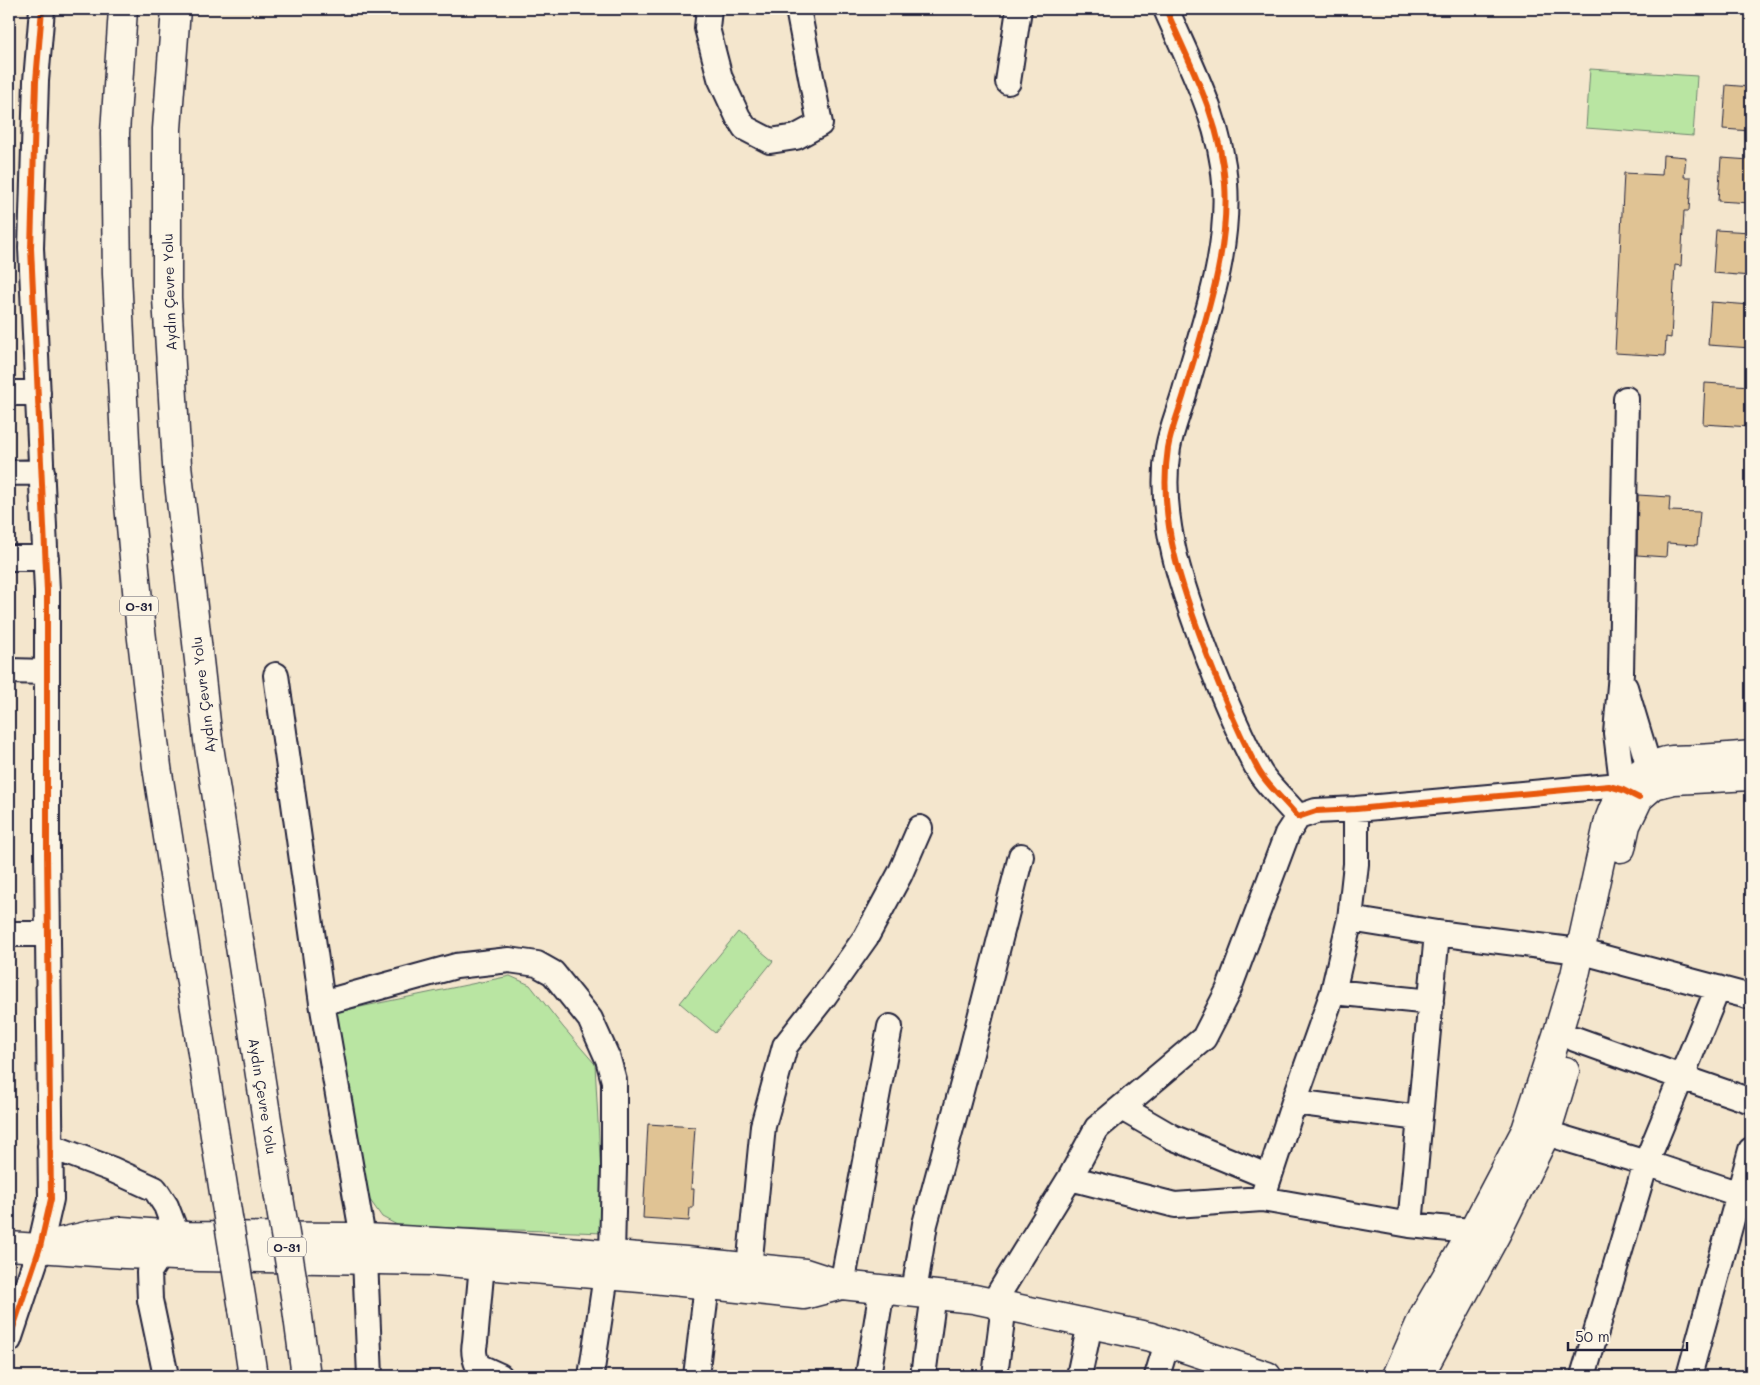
<svg xmlns="http://www.w3.org/2000/svg" width="1760" height="1385" viewBox="0 0 1760 1385" font-family="Mali,sans-serif">
  <style>
    .green { fill: #b9e5a2; stroke: #6e846e }
    .building { fill: #e0c394; stroke: #22223b }
    .lines { fill: none; stroke-linecap: round; stroke-linejoin: round }
    .minor-casing { stroke: #22223b; stroke-width: 28 }
    .major-casing { stroke: #22223b; stroke-width: 31 }
    .highway-casing { stroke: #22223b; stroke-width: 31 }
    .minor { stroke: #fcf5e5; stroke-width: 24 }
    .major { stroke: #fcf5e5; stroke-width: 28 }
    .highway { stroke: #fcf5e5; stroke-width: 28 }
    .highway-bridge-casing { stroke: #22223b; stroke-width: 31; stroke-linecap: butt }
    .highway-bridge { stroke: #fcf5e5; stroke-width: 28 }
    .cycleway-casing { stroke: #fcf5e5; stroke-width: 9 }
    .cycleway { stroke: #e8590c; stroke-width: 6 }
    .labels { text-anchor: middle; dominant-baseline: central; stroke-width: 4; stroke-linejoin: round; paint-order: stroke }
    .shield { fill: #fcf5e5; stroke: #63616e; stroke-width: 1 }
    .shield-label { font-size: 12px; font-weight: bold; fill: #22223b }
    .street-label { font-size: 14px; fill: #22223b; stroke: #fcf5e5 }
  </style>
  <rect width="100%" height="100%" fill="#f4e6cd"/>
  <filter id="ink" filterUnits="userSpaceOnUse"><feTurbulence type="fractalNoise" baseFrequency=".02" numOctaves="2"/><feDisplacementMap in="SourceGraphic" scale="10" xChannelSelector="R" yChannelSelector="G"/><feConvolveMatrix kernelMatrix="1 2 1 2 8 2 1 2 1" color-interpolation-filters="sRGB"/></filter>
  <g filter="url(#ink)">
    <path class="green" d="M1590,69L1697,76L1693,136L1586,128Z
      M738,932L773,961L715,1033L680,1003Z
      M510,976L530,985L563,1027L595,1064L604,1233L399,1226L382,1217L365,1193L336,1012Z"/>
    <path class="building" d="M1726,85L1751,87V131L1723,129Z
      M1663,155L1686,157L1684,177H1691L1689,211H1684L1681,266L1675,265L1671,338L1666,337L1665,356L1615,353L1624,173L1662,175Z
      M1721,158L1751,160V203L1718,201Z
      M1716,230L1751,232V276L1713,273Z
      M1711,302L1751,305V348L1708,345Z
      M1705,383L1751,386V427L1703,424Z
      M1638,495L1670,497L1669,511L1700,512L1697,545L1667,543L1666,557L1637,555Z
      M648,1124L695,1127L691,1189H694L693,1208H690L689,1221L643,1218Z"/>
    <g class="lines">
      <g class="minor-casing">
        <path id="minor" d="M709,9L707,28L720,78L738,117L745,128L770,141L796,137L820,124L798,9
          M1166,9C1190,65 1221,121 1225,183C1230,255 1203,326 1184,394C1179,411 1171,430 1168,448C1157,520 1183,591 1208,657C1223,696 1239,735 1259,771C1267,785 1287,803 1298,817L1316,811L1356,809L1609,786L1623,790L1639,798
          M1008,82L1019,9
          M9,393H38
          M9,473L42,472
          M9,558H46
          M9,671L47,672
          M276,675L322,1003L363,1238
          M1625,687L1649,767
          M1623,790L1616,733L1621,673L1626,399
          M1350,919L1437,933L1579,951L1751,997
          M9,934H48
          M1333,992L1431,1002
          M322,1003L456,966L509,960L537,964L553,973L590,1019L608,1059L614,1081V1167L612,1255
          M1575,1039L1681,1077L1751,1101
          M1294,1102L1419,1118
          M1122,1108L1172,1137L1269,1177
          M1528,1130L1546,1133L1646,1163L1751,1198
          M50,1146L111,1169L155,1189L166,1206L177,1235
          M1070,1178L1175,1205L1262,1199L1410,1225L1490,1233
          M1262,1199L1294,1102L1333,992L1350,919L1356,864V809
          M1410,1225L1437,933
          M160,1255L149,1272L150,1300L166,1376
          M365,1259L370,1376
          M482,1264L475,1342C473,1351 474,1357 478,1366L500,1376
          M749,1268L763,1126L785,1046L825,995L866,937L900,874L920,828
          M842,1285L890,1027
          M914,1292L925,1224L968,1065L1021,856
          M993,1303L1070,1178L1097,1128L1204,1038L1228,991L1287,834L1298,817
          M9,1340L40,1247L51,1199L47,853V591L31,248L36,81L42,9
          M591,1376L606,1275
          M696,1376L707,1285
          M868,1376L882,1289
          M923,1376L934,1294
          M995,1376L1004,1305
          M1079,1376L1090,1324
          M1157,1376L1167,1343
          M1583,1376L1646,1163L1718,988
          M1689,1376L1751,1150"/>
      </g>
      <g class="major-casing">
        <path id="major" d="M1621,848L1626,825L1639,798L1654,785L1674,780L1751,776
          M9,1246L125,1254L200,1257L436,1261L653,1279L804,1295L842,1285
          M40,1247L91,1235L122,1231L188,1236L349,1237L506,1246L686,1261L805,1273L842,1285L974,1299L1151,1337L1267,1376
          M1397,1376L1424,1315L1473,1231L1526,1130L1559,1029L1575,975L1609,820C1618,793 1636,768 1666,761C1675,759 1687,760 1697,759C1715,758 1733,757 1751,755
          M1419,1376L1496,1234L1546,1133L1565,1071"/>
      </g>
      <g class="highway-casing">
        <path id="highway" d="M123,9L115,133L117,274L127,483L140,622L157,767L225,1199
          M176,9L167,129V298L177,465L208,740L278,1191
          M296,1302L306,1376
          M243,1309L253,1376"/>
      </g>
      <use href="#minor" class="minor"/>
      <use href="#major" class="major"/>
      <use href="#highway" class="highway"/>
      <g class="highway-bridge-casing">
        <path id="highway-bridge" d="M278,1191L296,1302
          M225,1199L243,1309"/>
      </g>
      <use href="#highway-bridge" class="highway-bridge"/>
      <g class="cycleway-casing">
        <path id="cycleway" d="M1166,9C1190,65 1221,121 1225,183C1230,255 1203,326 1184,394C1179,411 1171,430 1168,448C1157,520 1183,591 1208,657C1223,696 1239,735 1259,771C1267,785 1287,803 1298,817L1316,811L1356,809L1609,786L1623,790L1639,798
          M9,1340L40,1247L51,1199L47,853V591L31,248L36,81L42,9"/>
      </g>
      <use href="#cycleway" class="cycleway"/>
    </g>
  </g>
  <g class="labels">
    <g class="shield">
      <rect x="120" y="596.5" width="38" height="19" rx="4"/>
      <rect x="268" y="1237.5" width="38" height="19" rx="4"/>
    </g>
    <g class="shield-label">
      <text x="139" y="606">O-31</text>
      <text x="287" y="1247">O-31</text>
    </g>
    <g class="street-label">
      <text transform="translate(169 292) rotate(-92)">Aydın Çevre Yolu</text>
      <text transform="translate(203 695) rotate(-97)">Aydın Çevre Yolu</text>
      <text transform="translate(263 1096) rotate(81)">Aydın Çevre Yolu</text>
    </g>
  </g>
  <rect width="1760" height="1385" fill="none" stroke="#fcf5e5" stroke-width="30"/>
  <rect x="15" y="15" width="1730" height="1355" fill="none" stroke="#22223b" stroke-width="2" filter="url(#ink)"/>
  <path d="M1568 1342v8h119v-8" fill="none" stroke="#22223b" stroke-width="2.5"/>
  <text x="1575" y="1342" font-size="15" fill="#22223b" stroke="#fcf5e5" stroke-width="4" paint-order="stroke">50 m</text>
</svg>
